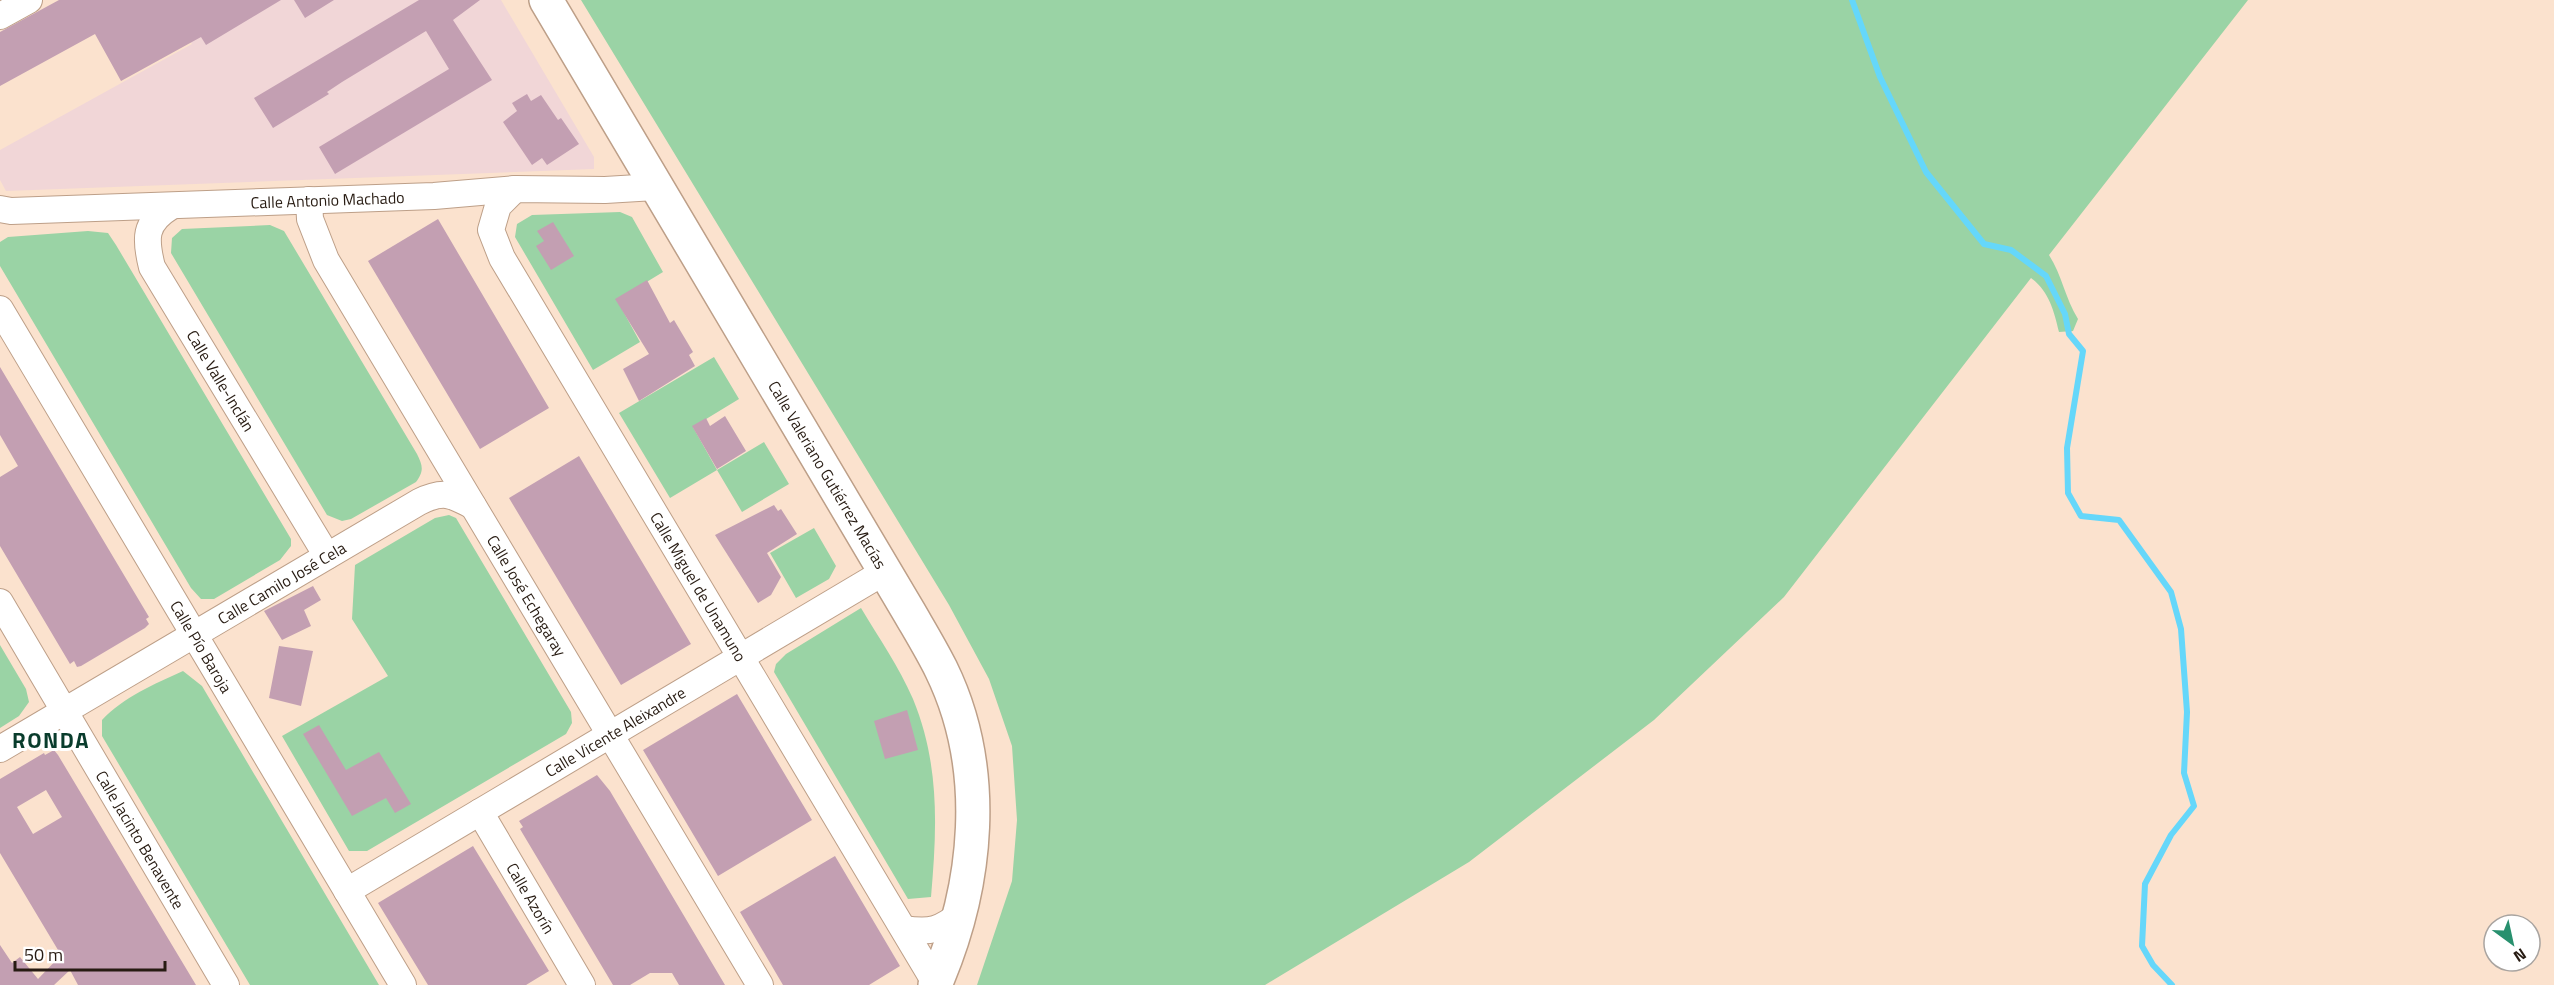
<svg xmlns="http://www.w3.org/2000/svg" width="2554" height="985" viewBox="0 0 2554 985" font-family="'Titillium Web',sans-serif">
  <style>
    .education { fill: #f1d6d7 }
    .green { fill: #9ad3a5 }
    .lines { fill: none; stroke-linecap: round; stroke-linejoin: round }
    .stream { stroke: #65d7fa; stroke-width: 6 }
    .building { fill: #c39fb2; fill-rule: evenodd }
    .minor-casing { stroke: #bd9f88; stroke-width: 28 }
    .major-casing { stroke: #bd9f88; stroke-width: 36 }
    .minor { stroke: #fff; stroke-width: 26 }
    .major { stroke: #fff; stroke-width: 33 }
    .labels { text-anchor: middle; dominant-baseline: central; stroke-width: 6; stroke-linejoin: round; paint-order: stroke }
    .street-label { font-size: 16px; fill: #271b12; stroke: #fff }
    .district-label { font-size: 22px; font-weight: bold; letter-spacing: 1.5px; fill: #093c2c; stroke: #fff }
  </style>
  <rect width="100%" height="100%" fill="#fbe2ce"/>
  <path class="education" d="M168,0H501L594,157V169L6,191L0,180V150L192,44Z"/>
  <path class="green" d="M581,0H2248L2049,255C2062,275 2065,298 2078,319L2073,331L2059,332C2054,311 2049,291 2031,278L1784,597L1654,720L1469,862L1265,985H977L1012,881L1017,820L1012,746L989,679L949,605Z
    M620,212L632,217L663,272L617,300L640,342L593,370L515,237L517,224L532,215Z
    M270,225L284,231L417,454C423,466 424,471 416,482L351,519L342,521L327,515L171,253L172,238L182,229Z
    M88,231L108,233L116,245L291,539V546L280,560L214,599H201L191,588L0,266V242L8,237Z
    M714,357L739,399L693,427L717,470L764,442L789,484L742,512L717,470L670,498L619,413Z
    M449,515L456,518L571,712L572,723L566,734L367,851H349L282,736L388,676L352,619L355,565L435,518Z
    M814,528L836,566L829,579L796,598L770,553Z
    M861,608C879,638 899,667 913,699C940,765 937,828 931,897L908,899L774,672L776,664L786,654Z
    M0,645L26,689L29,702L19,716L0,728Z
    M183,671L202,686L379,985H250L102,736V720C124,697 154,684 183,671Z"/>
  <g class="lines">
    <path class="stream" d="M1852,0L1880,77L1926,172L1984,244L2011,250L2046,276L2065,314L2069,334L2083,351L2067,448L2068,493L2081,516L2119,520L2171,592L2181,629L2187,712L2184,773L2194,806L2171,835L2145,884L2142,946L2153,965L2172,985"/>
  </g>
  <path class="building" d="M59,0H281L206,45L201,37L121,81L95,34L0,86V32Z
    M294,0H334L305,18Z
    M419,0H480L453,20L492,80L335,174L319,147L449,69L426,31L342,82L327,92L329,94L273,128L254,98Z
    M527,94L531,101L541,95L558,120L561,118L579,144L547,165L542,158L532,165L503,122L517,111L512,103Z
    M438,219L549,408L480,449L368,261Z
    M553,222L574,256L551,270L536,246L544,241L537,231Z
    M647,280L670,323L674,320L693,352L689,355L695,366L639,401L623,369L649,354L615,299Z
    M0,367L149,617L146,619L149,624L145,628L81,666L77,667L74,661L70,664L0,546V477L18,466L0,435Z
    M725,416L746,451L717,469L692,426L706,418L710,426Z
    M579,456L691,644L621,685L509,498Z
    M774,505L778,511L781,509L797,534L767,553L781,577L771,595L758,603L715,535Z
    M313,586L321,600L304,610L311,626L282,640L264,611Z
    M279,646L313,651L301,706L269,698Z
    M737,694L812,820L718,876L643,750Z
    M907,710L918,750L885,759L874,721Z
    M319,725L346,770L379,752L411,804L395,813L386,798L352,816L303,734Z
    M54,750L58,755L196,985H78L70,970L54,985H0V945L12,963L20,957L38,979L61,955L0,853V779L44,753L45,755ZM46,790L62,817L33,834L17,807Z
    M597,775L610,791L725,985H679L672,973H650L630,985H613L520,829L523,827L519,821Z
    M473,846L549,971L526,985H428L378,903Z
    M835,856L900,966L869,985H783L740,912Z"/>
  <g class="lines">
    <g class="minor-casing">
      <g id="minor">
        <path d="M0,16L29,0"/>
        <path id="s1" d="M515,189L498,206L491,230L502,258L936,984"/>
        <path id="s2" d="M309,200L310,219L326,260L760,985"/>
        <path id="s3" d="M170,207C144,223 145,239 152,267L327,556"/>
        <path id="s4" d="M0,209L11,211L434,196L515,189L605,190L655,187"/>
        <path id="s5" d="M0,309L403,985"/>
        <path id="s6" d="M0,602L226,985"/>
        <path id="s7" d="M0,749L419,502C443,490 451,494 473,506"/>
        <path id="s8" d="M480,812L582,985"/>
        <path id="s9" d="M347,891L884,572"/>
        <path d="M904,929C932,933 939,930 961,914"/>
      </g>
    </g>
    <g class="major-casing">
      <g id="major">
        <path id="s10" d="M546,0L909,612C920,631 931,649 941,669C990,769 978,886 935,985"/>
      </g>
    </g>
    <use href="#minor" class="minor"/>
    <use href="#major" class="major"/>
  </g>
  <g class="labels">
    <g class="street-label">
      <text stroke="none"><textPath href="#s4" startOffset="328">Calle Antonio Machado</textPath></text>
      <text stroke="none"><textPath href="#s3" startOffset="202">Calle Valle-Inclán</textPath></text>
      <text stroke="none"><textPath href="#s10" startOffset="552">Calle Valeriano Gutiérrez Macías</textPath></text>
      <text stroke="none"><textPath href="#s7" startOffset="327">Calle Camilo José Cela</textPath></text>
      <text stroke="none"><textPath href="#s1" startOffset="462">Calle Miguel de Unamuno</textPath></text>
      <text stroke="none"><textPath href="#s2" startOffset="454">Calle José Echegaray</textPath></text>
      <text stroke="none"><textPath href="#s5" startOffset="393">Calle Pío Baroja</textPath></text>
      <text stroke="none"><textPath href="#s9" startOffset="312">Calle Vicente Aleixandre</textPath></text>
      <text stroke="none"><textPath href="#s6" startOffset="276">Calle Jacinto Benavente</textPath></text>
      <text stroke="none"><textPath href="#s8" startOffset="100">Calle Azorín</textPath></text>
    </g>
    <g class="district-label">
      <text x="51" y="740">RONDA</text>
    </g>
  </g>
  <g transform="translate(2512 943) rotate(147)"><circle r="28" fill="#ffffff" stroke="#a9a4a0" stroke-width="1.5"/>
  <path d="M0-4.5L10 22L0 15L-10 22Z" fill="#28906e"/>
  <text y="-9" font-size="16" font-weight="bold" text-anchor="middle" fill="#271b12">N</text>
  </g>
  <path d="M15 961v9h150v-9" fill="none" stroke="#271b12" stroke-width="3"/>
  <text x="24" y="961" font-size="18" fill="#271b12" stroke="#ffffff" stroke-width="4.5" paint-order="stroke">50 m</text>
</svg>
